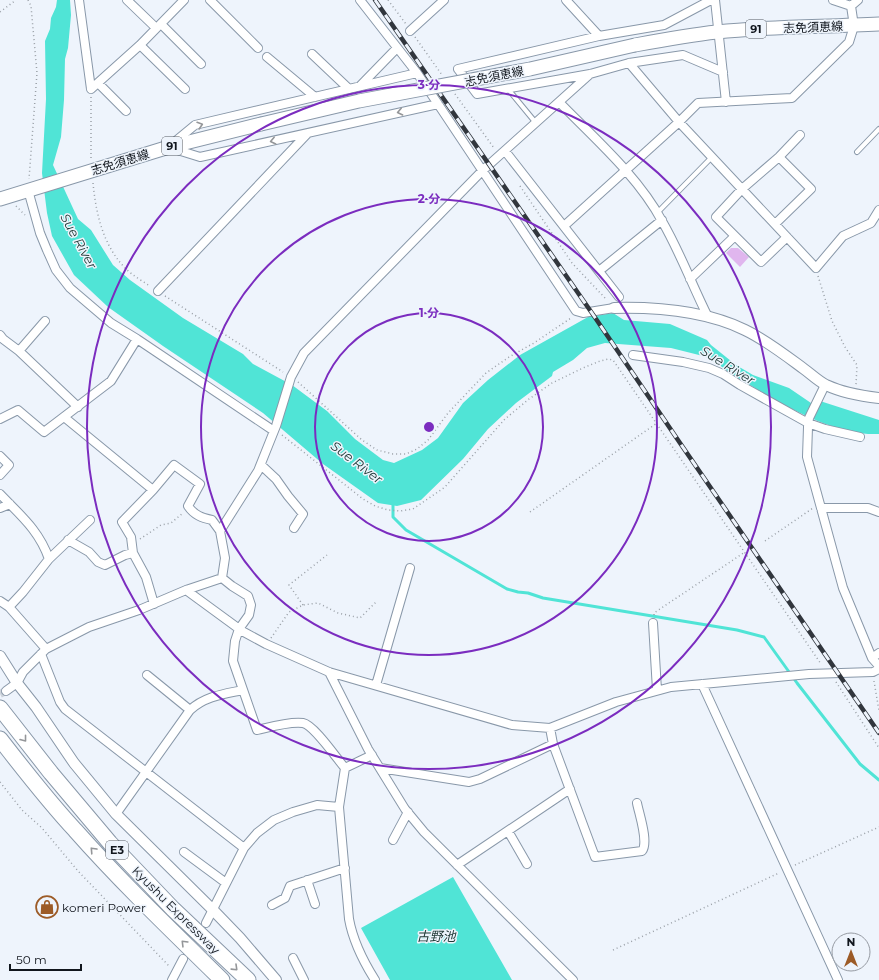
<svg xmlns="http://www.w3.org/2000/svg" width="879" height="980" viewBox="0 0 879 980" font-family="Montserrat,'Noto Sans JP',sans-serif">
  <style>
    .green { fill: #e0b6ee }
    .water { fill: #50e4d6 }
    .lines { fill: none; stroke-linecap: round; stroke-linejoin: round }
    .stream { stroke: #50e4d6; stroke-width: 3 }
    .minor-tunnel { stroke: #cdd3db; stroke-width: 8; stroke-dasharray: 8 4; stroke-linecap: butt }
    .service-casing { stroke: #8998a9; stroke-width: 6 }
    .minor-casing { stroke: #8998a9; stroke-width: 10 }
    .tertiary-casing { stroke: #8998a9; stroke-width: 12 }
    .primary-casing { stroke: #8998a9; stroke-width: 15 }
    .motorway-casing { stroke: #8998a9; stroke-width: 17 }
    .path { stroke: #9aa0a7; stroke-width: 1.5; stroke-dasharray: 1 3; stroke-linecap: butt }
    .service { stroke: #fff; stroke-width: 4 }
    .minor { stroke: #fff; stroke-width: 8 }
    .tertiary { stroke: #fff; stroke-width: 10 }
    .primary { stroke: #fff; stroke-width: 13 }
    .motorway { stroke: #fff; stroke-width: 15 }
    .rail-casing { stroke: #31363d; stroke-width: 4.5 }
    .rail { stroke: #eef4fc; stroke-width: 3; stroke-dasharray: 9; stroke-linecap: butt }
    .primary-bridge-casing { stroke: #8998a9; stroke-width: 15; stroke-linecap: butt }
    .primary-bridge { stroke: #fff; stroke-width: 13 }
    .oneway { stroke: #949699 }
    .ring { fill: none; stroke: #7b2cbf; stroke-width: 2 }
    .labels { text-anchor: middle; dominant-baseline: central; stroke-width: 3; stroke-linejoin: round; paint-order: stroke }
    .shield { fill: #eef4fc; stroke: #535960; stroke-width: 1 }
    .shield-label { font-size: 11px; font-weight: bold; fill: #11161d }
    .street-label { font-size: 12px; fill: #11161d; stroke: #eef4fc }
    .poi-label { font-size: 12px; fill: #11161d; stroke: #eef4fc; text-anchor: start }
    .water-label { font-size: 13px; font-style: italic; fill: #213a37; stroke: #eef4fc }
    .centre { fill: #7b2cbf; stroke: #eef4fc; stroke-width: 2 }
    .ring-label { font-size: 12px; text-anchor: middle; font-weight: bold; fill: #7b2cbf; stroke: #eef4fc; stroke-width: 3; stroke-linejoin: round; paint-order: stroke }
  </style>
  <rect width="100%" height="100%" fill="#eef4fc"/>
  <path class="green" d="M731,248H738L749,257L740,267L726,253Z"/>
  <path class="water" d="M57,0H70L71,15L68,48L65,59L64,100L61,137L53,165L78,219L91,230L113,265L130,280L183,318L243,354L253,364L292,385L327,411L355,439L383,460L394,463L422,450L438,438L463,403L488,380L520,355L588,317L613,313L624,320L670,324L707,340L711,345L736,365L753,375L789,388L811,403L820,401L879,420V434C832,436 776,401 737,377C726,371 715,360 703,356L671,348L605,343L587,348L573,360L553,372L552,376L516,403L488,429L463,459L421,500L397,506L378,503L323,464L263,413L163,346L108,307L74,275L52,236L47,213L42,173L46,99L45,41L50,29L51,18L56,7Z
    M453,877L512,980H390L361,928Z"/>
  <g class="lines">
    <path class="stream" d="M393,502V517L406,530L507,589L518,592L528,593L543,598L737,630L764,637L797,683L860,764L879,780"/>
    <path class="minor-tunnel" d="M0,694L6,691"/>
    <g class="service-casing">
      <path id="service" d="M508,89L536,123
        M857,152L879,129
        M657,213L712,157"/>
    </g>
    <g class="minor-casing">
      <path id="minor" d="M79,0L91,89
        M127,0L153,25
        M210,0L258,48
        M360,0L417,73L438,104L576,311L583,313L614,308
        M566,0L599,36
        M711,0L664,25L599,36L458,69L477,94L590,74L629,63L683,55L723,72
        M715,0L726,102
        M851,6L858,0
        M161,24L201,64
        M410,31L444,0
        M140,45L185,89
        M312,54L349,89
        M267,57L315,97
        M629,63L679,122L816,268L843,236L871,223L879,210
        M98,83L126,111
        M360,86L397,48
        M91,89L140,45L184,0
        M559,102C594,138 638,176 662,221C680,252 692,285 708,317
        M172,144L195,125L417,73
        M171,148L200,157L438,104
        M505,151L619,297
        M28,190L40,233L47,250L56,270L70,288L111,323L137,339L274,431
        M775,224L811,189L779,157
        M564,226L679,122L698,103L792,98L849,42L854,26L851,6L833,0
        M787,237L761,262L716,217L742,189L779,157L800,135
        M599,271L662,220
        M690,279L735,236
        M158,291L307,134
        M0,335L3,339L19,351L78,407
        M19,351L45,321
        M633,355L683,362L709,368L723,374L740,385L808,423L825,429L860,437
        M825,385L809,418L808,427L807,457L843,588L872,658L879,666
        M64,417L153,490
        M0,419L18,410L44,432L111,381L137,339
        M0,456L9,465L0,475
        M261,465L276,479L288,496L303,514L294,528
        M0,494C20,515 39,530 49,559
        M0,508L10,504
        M821,508H868L879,512
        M68,540L89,552L98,562L105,565L125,555L133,553
        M222,578L232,586L248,596L251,605L249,615L239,629L235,641L233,661L257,730C270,727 290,721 303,723C314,725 337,759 345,768
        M186,590L242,631L266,644L329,672L512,725L550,728L616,702L671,687L809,674L873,672L879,669
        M0,601L9,607
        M154,604L146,577L133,553L131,537L122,522L153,490L174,465L200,484L188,506C194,515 202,518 212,520L220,531
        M653,623L657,690
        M46,649L9,607L23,592L49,559L90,520
        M41,654L60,702L65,709L244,848
        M872,658L879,653
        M329,672L368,749L405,809L424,832L573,980
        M147,675L190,710
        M702,684L838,980
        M376,685L410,568
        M6,691L17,683L23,672L46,649L89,627L139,610L186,590L222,578L225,558L220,531L258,471L276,426L291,377L304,353L482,171L590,74
        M553,744L595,857L642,851C649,842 639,814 637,803
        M372,755L345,768L339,807L349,919C353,941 363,961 375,980
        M380,768L469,782L480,779L553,744L550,728
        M116,814L190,710C205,696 224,694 243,690
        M508,831L527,864
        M393,840L408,812
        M184,852L226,883
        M457,865L570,789
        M307,880L315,904
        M272,905L285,898L290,886L345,868
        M206,923L244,848L257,833L274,820L293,812L317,805L339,807
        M293,958L304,980
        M172,980L183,959"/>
    </g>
    <g class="tertiary-casing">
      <path id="tertiary" d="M614,308C657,307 706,311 745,330C766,340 785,355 804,369C811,374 818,381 826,385C843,393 861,396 879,398
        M0,656L17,683L36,707L74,763L116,814L212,909L240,938L276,980"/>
    </g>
    <g class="primary-casing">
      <path id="primary" d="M635,45C662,40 689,35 717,32C771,26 825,27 879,24
        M0,199L169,147L261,124"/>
    </g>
    <g class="motorway-casing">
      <path id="motorway" d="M0,708L51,773L110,843L173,909L248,980
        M0,739C24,770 48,801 75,830C121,882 172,931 222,980"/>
    </g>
    <path class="path" d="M28,0L31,6L37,73L29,179
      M388,0L406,24
      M0,12L16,0
      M415,37L442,75
      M455,94L494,148
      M91,97V159
      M93,183C96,214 103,245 125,268C132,275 142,281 150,286
      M520,186L572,263L605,298H608
      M16,206L25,215
      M818,276L832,321L845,347L857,365L856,385
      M165,296L283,372
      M298,382L362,440L377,450L393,454H406L417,449L428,440L448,413L486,373L509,357L534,343L571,318
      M282,435L363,499L375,506L388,510L400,511L413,509L445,487L505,419L529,399L552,383L583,368L600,361L608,359L613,360L821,664
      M530,512L657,423
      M140,539L161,525L171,523L183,513
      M765,541L813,508
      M303,605L289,585L327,555
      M654,615V613L745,552
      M271,638L289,612L303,605L318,603L338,613L360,618L377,601
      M874,681L879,711
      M836,682L879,748
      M0,782L22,810L42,828L78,871L169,966
      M795,865L879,827
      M613,950L779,873"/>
    <use href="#service" class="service"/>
    <use href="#minor" class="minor"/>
    <use href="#tertiary" class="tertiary"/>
    <use href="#primary" class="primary"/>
    <use href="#motorway" class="motorway"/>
    <g class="rail-casing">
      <path id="rail" d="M375,0L594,316L680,443L879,733"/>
    </g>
    <use href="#rail" class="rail"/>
    <g class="primary-bridge-casing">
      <path id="primary-bridge" d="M261,124L359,101L530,69L635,45"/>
    </g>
    <use href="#primary-bridge" class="primary-bridge"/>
  </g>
  <defs><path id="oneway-chevron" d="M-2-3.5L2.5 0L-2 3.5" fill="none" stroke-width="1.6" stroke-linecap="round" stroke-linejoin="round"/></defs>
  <g class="oneway">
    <use href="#oneway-chevron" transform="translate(400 112) rotate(168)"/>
    <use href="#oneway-chevron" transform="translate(200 125) rotate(-17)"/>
    <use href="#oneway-chevron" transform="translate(273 141) rotate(167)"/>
    <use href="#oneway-chevron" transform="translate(24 739) rotate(52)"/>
    <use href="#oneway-chevron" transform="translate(93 850) rotate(-133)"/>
    <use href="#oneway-chevron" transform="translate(184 943) rotate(-135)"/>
    <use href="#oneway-chevron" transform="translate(235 968) rotate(44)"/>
  </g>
  <g class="ring">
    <circle cx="429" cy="427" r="114"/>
    <circle cx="429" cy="427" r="228"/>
    <circle cx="429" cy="427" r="342"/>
  </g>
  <defs>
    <g id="shop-ring" transform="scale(1.15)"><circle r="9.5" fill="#eef4fc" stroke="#9c5b27" stroke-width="1.5"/><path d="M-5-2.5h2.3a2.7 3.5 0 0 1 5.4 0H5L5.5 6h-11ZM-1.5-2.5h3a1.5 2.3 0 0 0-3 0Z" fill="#9c5b27"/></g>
  </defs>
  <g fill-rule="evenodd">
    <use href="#shop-ring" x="47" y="907"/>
  </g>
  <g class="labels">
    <g class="shield">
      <rect x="746" y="20" width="20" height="18" rx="3"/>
      <rect x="162" y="137" width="20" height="18" rx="3"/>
      <rect x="106" y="841" width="22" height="18" rx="3"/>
    </g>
    <g class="shield-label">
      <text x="756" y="29">91</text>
      <text x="172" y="146">91</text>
      <text x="117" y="850">E3</text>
    </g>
    <g class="street-label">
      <text transform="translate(813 27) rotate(-2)">志免須恵線</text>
      <text transform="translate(494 76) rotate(-11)">志免須恵線</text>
      <text transform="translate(120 162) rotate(-17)">志免須恵線</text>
      <text transform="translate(176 910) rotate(45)">Kyushu Expressway</text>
    </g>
    <g class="poi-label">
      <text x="62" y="907">komeri Power</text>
    </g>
    <g class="water-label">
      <text transform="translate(79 241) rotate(61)">Sue River</text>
      <text transform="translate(728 365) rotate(32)">Sue River</text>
      <text transform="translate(357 462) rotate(37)">Sue River</text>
      <text x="436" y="936">古野池</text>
    </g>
  </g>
  <circle cx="429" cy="427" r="6" class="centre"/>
  <g class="ring-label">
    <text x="429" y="89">3 分</text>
    <text x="429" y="203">2 分</text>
    <text x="429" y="317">1 分</text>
  </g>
  <g transform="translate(851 952)"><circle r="19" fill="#eef4fc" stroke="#969ba3"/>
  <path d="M0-3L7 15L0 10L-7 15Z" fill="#9c5b27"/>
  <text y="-6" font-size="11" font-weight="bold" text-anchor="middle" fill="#11161d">N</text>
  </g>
  <path d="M10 964v6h71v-6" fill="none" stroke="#11161d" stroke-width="2"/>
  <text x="16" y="964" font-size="12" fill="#11161d" stroke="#eef4fc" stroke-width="3" paint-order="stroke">50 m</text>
</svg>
